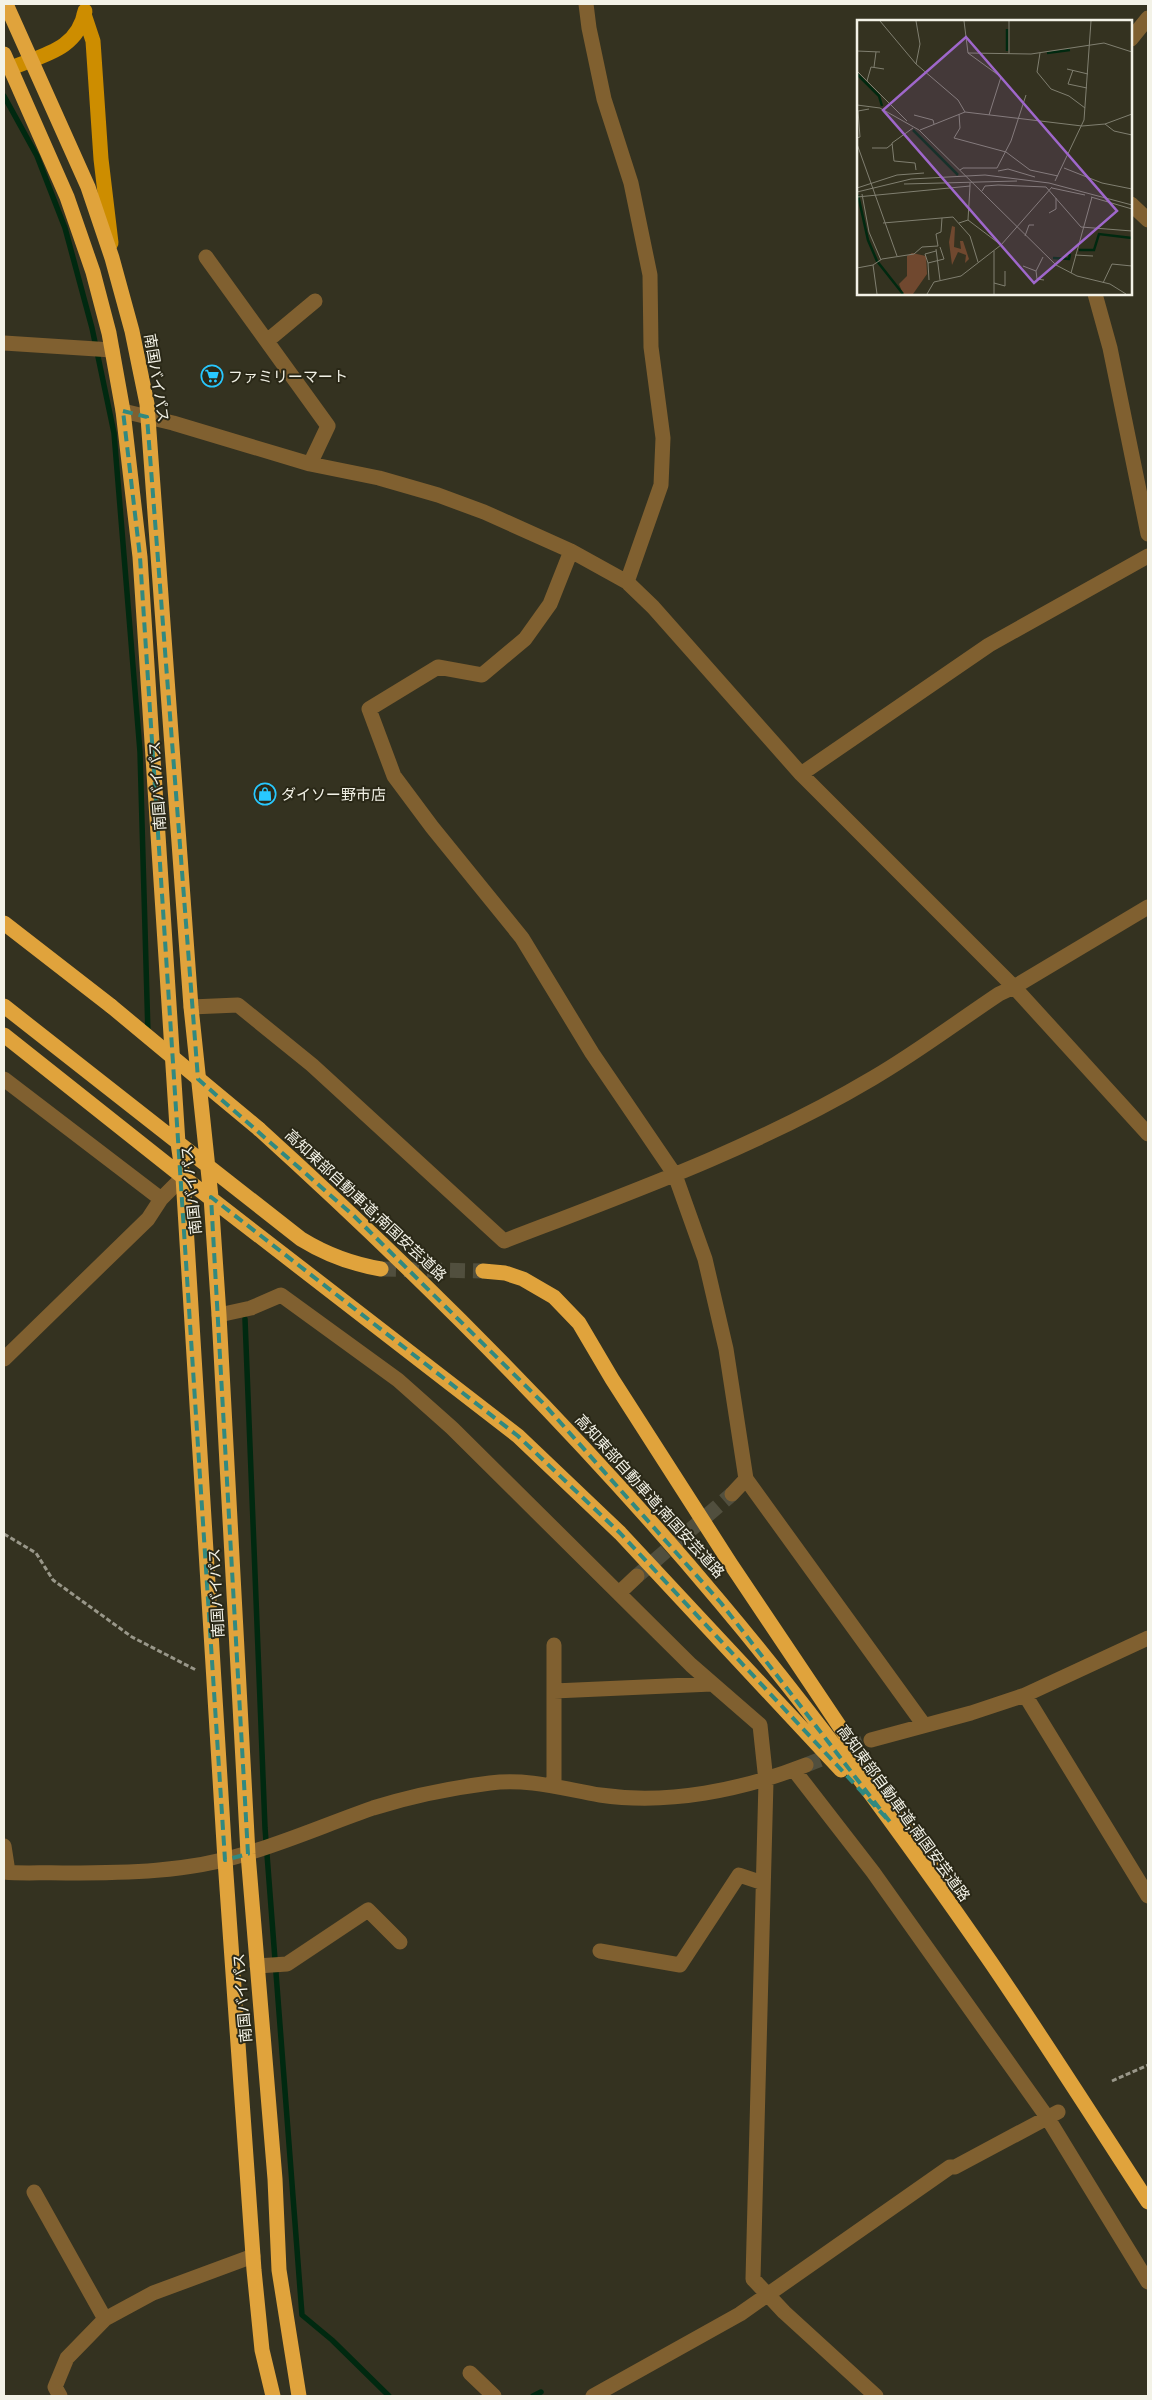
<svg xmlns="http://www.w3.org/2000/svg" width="1152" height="2400" viewBox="0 0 1152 2400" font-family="Merriweather,'Noto Sans JP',serif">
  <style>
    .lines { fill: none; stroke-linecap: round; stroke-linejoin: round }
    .stream { stroke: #002910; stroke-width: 5.5 }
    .minor-tunnel { stroke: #514f3e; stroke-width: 15; stroke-dasharray: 15 8; stroke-linecap: butt }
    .highway-tunnel { stroke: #514f3e; stroke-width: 15; stroke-dasharray: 15 8; stroke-linecap: butt }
    .path { stroke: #999789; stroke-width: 3; stroke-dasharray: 5 2.5; stroke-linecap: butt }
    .minor { stroke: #806030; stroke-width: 15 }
    .major { stroke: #cd8d00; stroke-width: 15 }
    .highway { stroke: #e0a33c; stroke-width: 15 }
    .highway-bridge { stroke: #e0a33c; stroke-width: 15 }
    .marked { fill: none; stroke: #318980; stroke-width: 4; stroke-dasharray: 10 6; stroke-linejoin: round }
    .labels { text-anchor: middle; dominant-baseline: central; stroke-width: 4; stroke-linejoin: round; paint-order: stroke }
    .poi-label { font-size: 15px; fill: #f3f2e7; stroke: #2a2817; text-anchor: start }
    .street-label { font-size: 15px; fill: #f3f2e7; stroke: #2a2817 }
    .inset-river { fill: none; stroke: #002910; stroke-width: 2.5 }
    .inset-road { fill: none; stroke: #807f70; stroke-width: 1 }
    .view { fill: #9f67cb; fill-opacity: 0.15; stroke: #9f67cb; stroke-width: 2.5 }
    .inset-edge { fill: none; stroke: #f3f2e7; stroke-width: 2.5 }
  </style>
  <rect width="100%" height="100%" fill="#343220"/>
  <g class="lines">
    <path class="stream" d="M4,96L37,156L65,228L92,328L114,433L140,752L148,1035
      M245,1319L265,1828L302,2315L332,2340L389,2396
      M533,2396L541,2392"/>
    <path class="minor-tunnel" d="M637,1576L732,1494
      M806,1765L871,1740"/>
    <path class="highway-tunnel" d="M381,1269L483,1271"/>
    <path class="path" d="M4,1534L36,1553L53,1580L132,1637L196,1670
      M1112,2081L1148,2065"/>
    <path class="minor" d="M586,4L589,28L604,99L631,183L650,275L651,347L663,438L661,485L627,582
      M1131,39L1148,18
      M1131,204L1148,220
      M206,257L328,426L310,464
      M1095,294L1110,348L1148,534
      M267,341L315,301
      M4,343L112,350
      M123,411L173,423L310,464L379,478L438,495L484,512L571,551L627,582L653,607L801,774L1014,987L1148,1134
      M571,551L550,604L525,639L482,675L438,667L369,709L394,776L432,827L522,938L592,1053L675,1175L705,1259L726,1349L746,1479L924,1725
      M801,774L989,645L1148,556
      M191,1007L238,1005L312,1065L504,1241C629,1193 757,1147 873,1078C916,1053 957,1022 999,994L1014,987L1148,907
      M4,1079L161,1199L183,1177
      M219,1315L251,1308L281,1295L398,1380L452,1428L691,1665L760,1725L766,1781L753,2279L784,2312L876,2396
      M4,1359L148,1219L161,1199
      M732,1494L746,1479
      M619,1593L637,1576
      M554,1645V1786
      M554,1691L712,1684
      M1025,1695L1148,1896
      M871,1740L971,1713L1025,1695L1148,1638
      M794,1770L873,1872L1047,2117L1148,2282
      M4,1846L8,1872
      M4,1872C24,1874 45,1872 66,1873C126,1873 188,1872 245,1854C289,1841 330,1823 373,1808C411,1796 451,1788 490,1783C528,1778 564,1789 600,1795C669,1805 742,1790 806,1765
      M600,1951L680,1965L739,1875L763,1883
      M257,1966L287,1964L368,1910L400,1942
      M34,2192L105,2319L153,2293L253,2256
      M470,2373L494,2396
      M60,2396L55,2387L67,2358L105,2319
      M593,2396L740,2314L950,2167H955L1058,2112"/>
    <path class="major" d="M84,14L93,41L101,159L111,243
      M11,68C42,55 78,50 85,11"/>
    <path class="highway" d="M6,4L88,187L112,258L132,331L147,404L191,1007L211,1197L219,1315L248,1854L275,2179L279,2270L299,2396
      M4,54L67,197L93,272L109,333L123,411L140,557L178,1143L183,1177L225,1860L254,2270L262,2350L273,2396
      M4,923L111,1006
      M4,1006L301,1239C327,1255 351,1264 381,1269
      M4,1035L183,1177L518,1436L620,1533L841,1770
      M259,1129C422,1277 578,1432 720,1602C816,1716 905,1838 990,1961C1044,2040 1096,2122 1148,2202
      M483,1271L505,1273L523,1279L554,1297L579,1323L612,1379L730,1563L944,1882"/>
    <path class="highway-bridge" d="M111,1006L259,1129"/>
  </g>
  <path class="marked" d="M123,411L147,417L198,1079L354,1216L543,1403L721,1603L890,1822L620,1533L518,1436L211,1197L248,1854L225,1860L140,557Z"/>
  <defs>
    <g id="supermarket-ring" transform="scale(1.125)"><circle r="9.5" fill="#2a2817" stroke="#28c8ff" stroke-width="1.5"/><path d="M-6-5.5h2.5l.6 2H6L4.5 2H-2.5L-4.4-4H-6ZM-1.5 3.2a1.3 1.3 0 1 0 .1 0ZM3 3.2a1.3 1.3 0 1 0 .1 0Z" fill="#28c8ff"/></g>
    <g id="shop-ring" transform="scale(1.125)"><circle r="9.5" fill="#2a2817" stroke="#28c8ff" stroke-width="1.5"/><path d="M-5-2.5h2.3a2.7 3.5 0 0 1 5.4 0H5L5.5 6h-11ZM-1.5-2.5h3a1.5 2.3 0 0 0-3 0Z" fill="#28c8ff"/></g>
  </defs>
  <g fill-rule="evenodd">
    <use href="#supermarket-ring" x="212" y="376"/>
    <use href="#shop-ring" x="265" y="794"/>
  </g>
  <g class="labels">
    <g class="poi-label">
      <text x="228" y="376">ファミリーマート</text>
      <text x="281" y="794">ダイソー野市店</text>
    </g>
    <g class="street-label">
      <text transform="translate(157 378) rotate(81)">南国バイパス</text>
      <text transform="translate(157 786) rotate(-94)">南国バイパス</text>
      <text transform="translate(191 1190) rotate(-96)">南国バイパス</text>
      <text transform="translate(366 1205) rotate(43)">高知東部自動車道;南国安芸道路</text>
      <text transform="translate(650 1496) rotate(48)">高知東部自動車道;南国安芸道路</text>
      <text transform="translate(216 1593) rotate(-93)">南国バイパス</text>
      <text transform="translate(904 1813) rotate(54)">高知東部自動車道;南国安芸道路</text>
      <text transform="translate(242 1998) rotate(-95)">南国バイパス</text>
    </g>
  </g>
  <g transform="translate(857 20)">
    <rect width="275" height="275" fill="#343220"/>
    <path d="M95,206L98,207L97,227L104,229L103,221H106L112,239L108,243L109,235L101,232L95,245L92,222ZM55,233L69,236L70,254L56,274H46L42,264L50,256V236Z" fill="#70482f"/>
    <path class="inset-river" d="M150,31V9M190,33L213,30M0,54L22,76L25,86M56,110L101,155M1,175L11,220L20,241L46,274M222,230H237L242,214L275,218M196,238L212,239L213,234"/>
    <path class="inset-road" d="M23,1L59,44L101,80L108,92M59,1L63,24L59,44M107,1L111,33L144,57L132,95M0,31L23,32M111,33L174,34L247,23L275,32M152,33V1M183,33L180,52L194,69L212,76L228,88M17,47L19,32M210,49L231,54M216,50L211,64L230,68M0,51L50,101M10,61L14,47L27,49M0,85L23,88L62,110L199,245L220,256L253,264L269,274M102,94L103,108L97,118L149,132L173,150L201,156M57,95L76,100L77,104M248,104L257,111L275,115M56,108L35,123L37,141L58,143L59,150M63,110L108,92L225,106L248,104L275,94M0,118L3,117L1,91L12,89M0,124L40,236M15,128H30L35,124M207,148L245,163L275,169M103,150L106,148H140L154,121L169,75M141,151L151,149L178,157M198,161L227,100L234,1M47,164L160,161M0,168L40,155L67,153M195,168L228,175M125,171L128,166L141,165L189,167L224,207L275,211M0,172L54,159L128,155L192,163L275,185M5,174L12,212L24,240M0,177L113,166V163M234,177L275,189M192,193L199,189V178M111,200L144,225M26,203L96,197L113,216L121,242M102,203L111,200L113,166M168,216L172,205H177M79,229L83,260M79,231L68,234L71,243L87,239L83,227M137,231V274M218,235L236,236M71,243L72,260M16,245L20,274M166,246L179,251L186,237M0,248L16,245L25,239L57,234L65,227L81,226L79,214L84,212L85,198M179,251L180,259L187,260M214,253L235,177M137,263L148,266V251M246,263L255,244L275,246M70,274L77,262L104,256L144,225L195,167"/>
    <path class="view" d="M109,17L260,191L177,263L26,90Z"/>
    <rect width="275" height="275" class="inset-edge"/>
  </g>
  <rect width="1152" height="2400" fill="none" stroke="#f3f2e7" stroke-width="10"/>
</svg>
